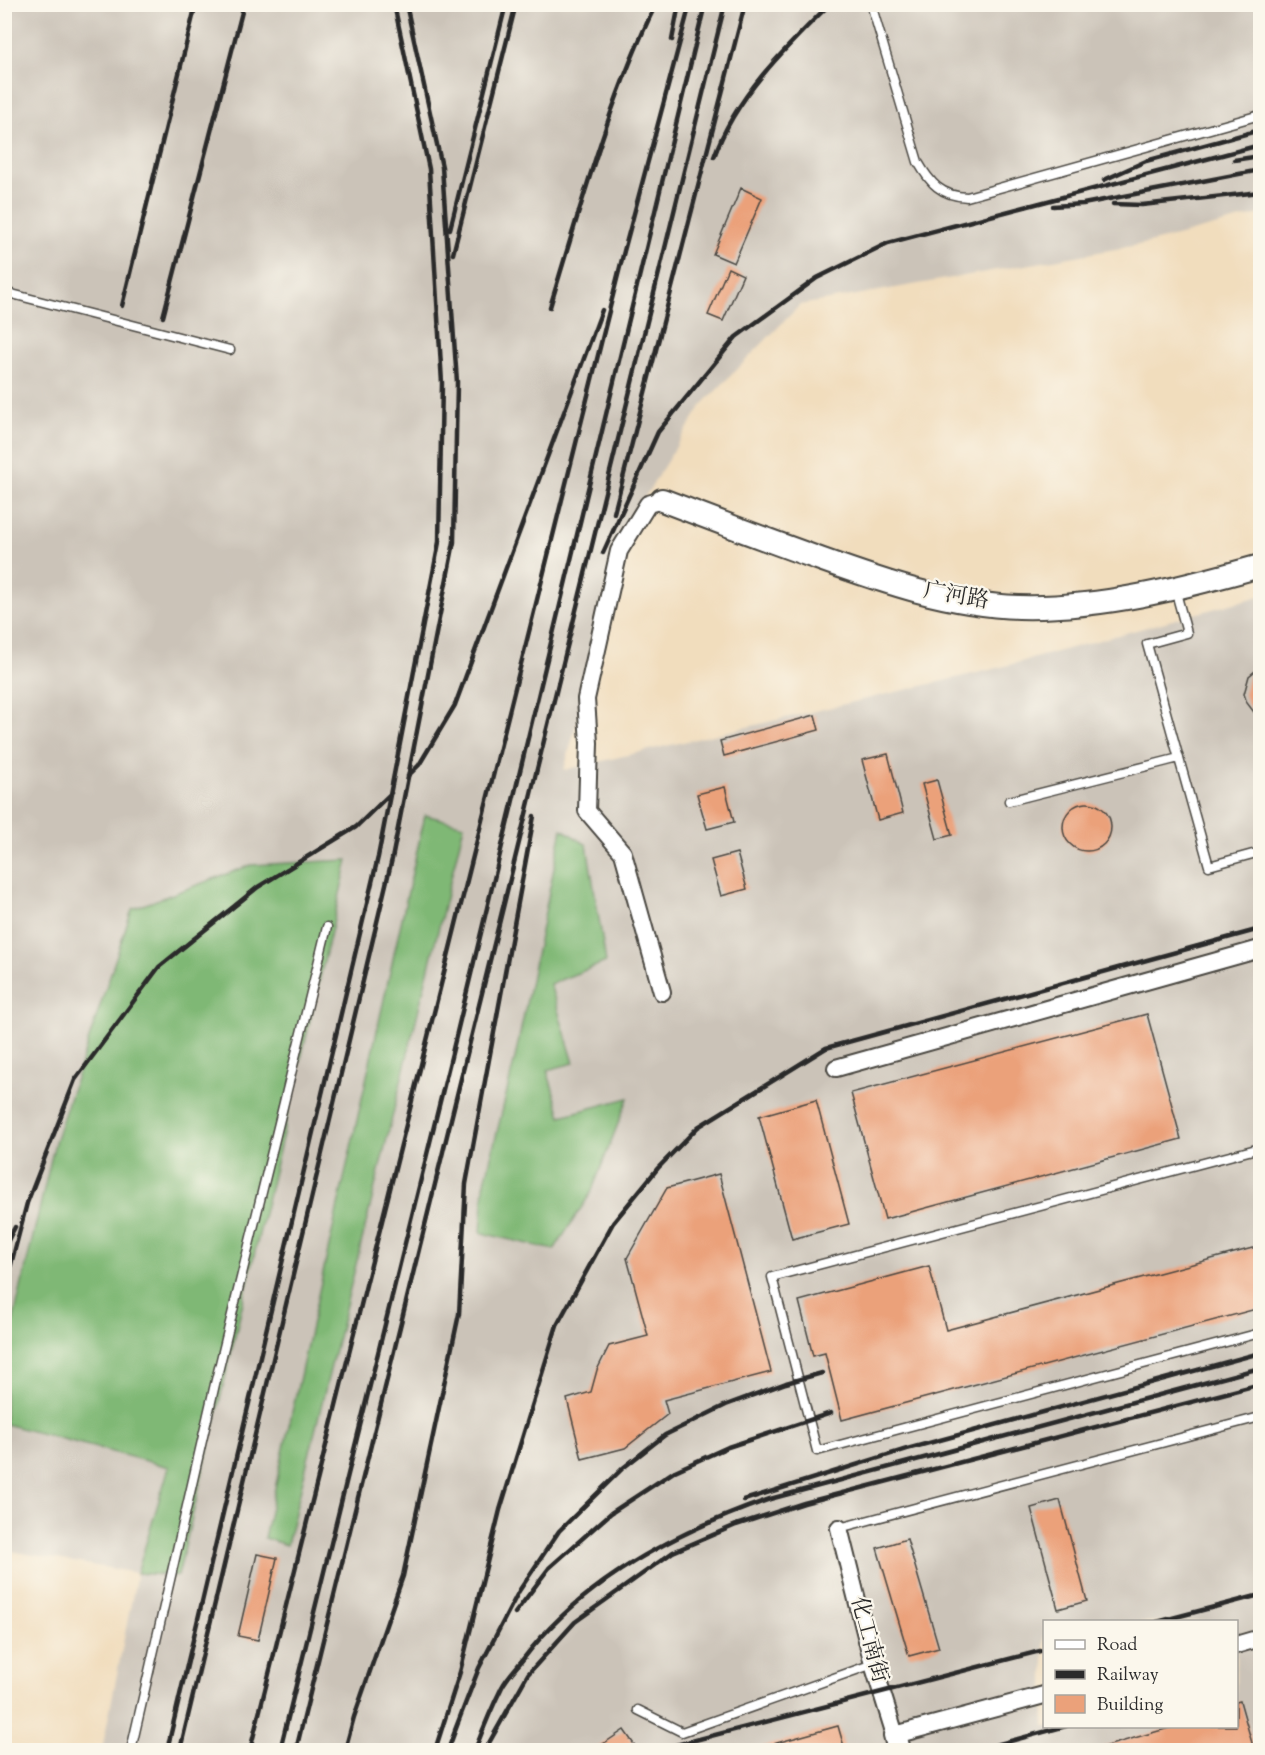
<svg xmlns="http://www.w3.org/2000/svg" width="1265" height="1755" viewBox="0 0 1265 1755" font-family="'Sorts Mill Goudy','Noto Serif SC',serif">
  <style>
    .industrial { fill: #cbc3b8; fill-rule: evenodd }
    .forest { fill: #7fb875; stroke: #557250; stroke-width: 1.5 }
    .building { fill: #eba17a }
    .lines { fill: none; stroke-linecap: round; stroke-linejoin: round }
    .lane-casing { stroke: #494641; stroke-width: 11 }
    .street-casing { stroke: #494641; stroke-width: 20 }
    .secondary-casing { stroke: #494641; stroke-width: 26 }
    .lane { stroke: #fff; stroke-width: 8 }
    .street { stroke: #fff; stroke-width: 16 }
    .secondary { stroke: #fff; stroke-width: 22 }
    .rail { stroke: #2b2b2b; stroke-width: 4.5 }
    .labels { text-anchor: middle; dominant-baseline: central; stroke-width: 4.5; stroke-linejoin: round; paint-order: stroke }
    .street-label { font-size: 22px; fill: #2b2b2b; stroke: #fbf7ec }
  </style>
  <rect width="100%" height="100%" fill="#fbf7ec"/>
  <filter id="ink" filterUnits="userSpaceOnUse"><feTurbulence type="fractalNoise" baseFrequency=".0167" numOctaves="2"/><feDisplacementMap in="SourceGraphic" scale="12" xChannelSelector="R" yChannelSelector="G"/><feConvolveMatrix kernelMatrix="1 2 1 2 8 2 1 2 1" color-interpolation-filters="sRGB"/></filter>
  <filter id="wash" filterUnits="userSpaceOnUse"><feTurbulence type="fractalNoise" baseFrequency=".008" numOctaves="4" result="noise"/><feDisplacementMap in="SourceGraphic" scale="24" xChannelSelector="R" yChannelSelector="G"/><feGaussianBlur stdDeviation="1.35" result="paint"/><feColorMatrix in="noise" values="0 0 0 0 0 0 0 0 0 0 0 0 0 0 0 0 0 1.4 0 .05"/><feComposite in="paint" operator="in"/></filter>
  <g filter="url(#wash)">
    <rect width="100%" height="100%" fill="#f1ddbd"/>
    <path class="industrial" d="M4,5H1260V214L1149,243L800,305L702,405L631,519L564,770L998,668L1260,596V1750H102L137,1573L5,1550ZM1044,1622H1236V1726H1044Z"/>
    <path class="forest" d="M425,815L464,825L287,1545L264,1538Z
      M562,829L587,845L606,962L550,984L574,1063L547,1070L561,1116L628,1098L591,1193L554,1250L481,1233L484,1186L515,1058Z
      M348,860L178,1576L137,1573L169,1467L5,1424V1356L55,1142L132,909L251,865Z"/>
    <g id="blocks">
      <path class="building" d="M741,188L762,198L734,263L713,254Z
        M728,268L743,275L723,321L708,315Z
        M1260,667V720L1247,703L1244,694L1249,676Z
        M815,715L819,730L724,756L720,741Z
        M888,754L903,813L878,820L862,760Z
        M937,780L952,835L937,839L922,784Z
        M725,787L734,822L707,829L697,794Z
        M1063 827a24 24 0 1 1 48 0a24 24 0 1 1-48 0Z
        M737,853L747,889L721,896L711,860Z
        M1147,1014L1181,1139L885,1219L851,1093Z
        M816,1100L849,1224L792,1239L759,1116Z
        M719,1174L771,1372L664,1400L668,1414L625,1448L582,1459L567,1399L591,1392L597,1370L609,1346L648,1336L627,1258L667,1188Z
        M1260,1246V1308L842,1420L825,1353L813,1356L799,1301L929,1266L946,1330Z
        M1060,1500L1087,1601L1058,1609L1031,1508Z
        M907,1539L939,1648L909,1656L877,1548Z
        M257,1554L277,1558L258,1640L238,1636Z
        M1240,1701L1254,1750H1103V1747L1176,1726H1236V1702Z
        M838,1726L845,1750H763L762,1747Z
        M624,1730L638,1750H594Z"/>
    </g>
  </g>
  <g filter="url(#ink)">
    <use href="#blocks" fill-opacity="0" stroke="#494641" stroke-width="1.5"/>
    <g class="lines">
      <g class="lane-casing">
        <path id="lane" d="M871,4L918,162C930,183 941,196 967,197L1260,115
          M4,292L230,350
          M1175,589L1187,633L1147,644L1209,866L1260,852
          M1009,801L1179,758
          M1260,1148L772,1277L817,1451L1260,1333
          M839,1528L1260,1417
          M638,1710L682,1732L873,1664
          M131,1750L215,1384L327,927"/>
      </g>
      <g class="street-casing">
        <path id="street" d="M662,500L648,504L619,551L586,699L589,743L587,811L623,853L662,992
          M836,1068L1260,949
          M839,1528L873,1664L895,1735L1044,1695
          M1236,1645L1260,1638"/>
      </g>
      <g class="secondary-casing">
        <path id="secondary" d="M662,500C714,520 767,540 820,559C884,582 950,605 1019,607C1100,609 1182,588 1260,566
          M895,1735L899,1750"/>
      </g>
      <use href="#lane" class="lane"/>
      <use href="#street" class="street"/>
      <use href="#secondary" class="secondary"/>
      <path class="rail" d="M672,40L679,4
        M714,157C735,97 785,48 830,4
        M1234,160L1260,156
        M1104,180L1146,161L1260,130
        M1113,204L1142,205L1260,192
        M1053,206L1083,204L1260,170
        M450,229L506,4
        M453,254L516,4
        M122,306L196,4
        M550,307C581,206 609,100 656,4
        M163,317L244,4
        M614,513L745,4
        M603,553L658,432L736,337L817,278L888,243L1260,145
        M408,776L419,765L455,705L602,310
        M4,1248L15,1227
        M4,1291L27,1203L75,1080L159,967L258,887L356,827L391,793
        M744,1500L907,1449L1260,1353
        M515,1613L549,1568L611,1513L675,1471L728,1447L831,1413
        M1157,1622L1260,1595
        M455,1730L479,1668L519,1591L559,1531L623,1468L665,1435L726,1405L786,1383L822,1373
        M167,1750L378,857L439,542L442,383L429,169L394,4
        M180,1750L392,859L454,542L457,382L442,167L406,4
        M250,1750L624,251L690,4
        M280,1750L452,1053L705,4
        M296,1750L725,4
        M345,1750L354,1717L403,1576L459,1314L466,1184L534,816
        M435,1750L460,1672L500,1510L557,1325L613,1223L658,1168L698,1127L826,1048L1260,929
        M448,1750L458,1723
        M475,1750C483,1729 492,1707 502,1687C507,1677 517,1667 524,1658C584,1579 678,1531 770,1499L1260,1368
        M485,1750L528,1674L575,1622L673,1552L736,1525L804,1503L1253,1386
        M664,1750L676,1745L1044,1650
        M977,1750L1066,1726"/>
    </g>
  </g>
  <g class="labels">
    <g class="street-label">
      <text transform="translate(956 597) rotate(10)">广河路</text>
      <text transform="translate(868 1640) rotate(75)">化工南街</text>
    </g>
  </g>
  <rect width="1265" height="1755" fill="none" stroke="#fbf7ec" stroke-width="24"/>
  <rect x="1043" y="1620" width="195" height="108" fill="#fbf7ec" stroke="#a8a59f" stroke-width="1.5"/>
  <rect x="1055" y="1640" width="30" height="9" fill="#ffffff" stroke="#a8a59f" stroke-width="1.5"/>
  <text x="1097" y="1650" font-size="18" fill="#2b2b2b">Road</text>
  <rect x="1055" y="1670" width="30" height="9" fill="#2b2b2b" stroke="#a8a59f" stroke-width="1.5"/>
  <text x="1097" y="1680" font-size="18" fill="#2b2b2b">Railway</text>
  <rect x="1055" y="1695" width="30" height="18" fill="#eba17a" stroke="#a8a59f" stroke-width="1.5"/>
  <text x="1097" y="1710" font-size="18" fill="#2b2b2b">Building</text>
</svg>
